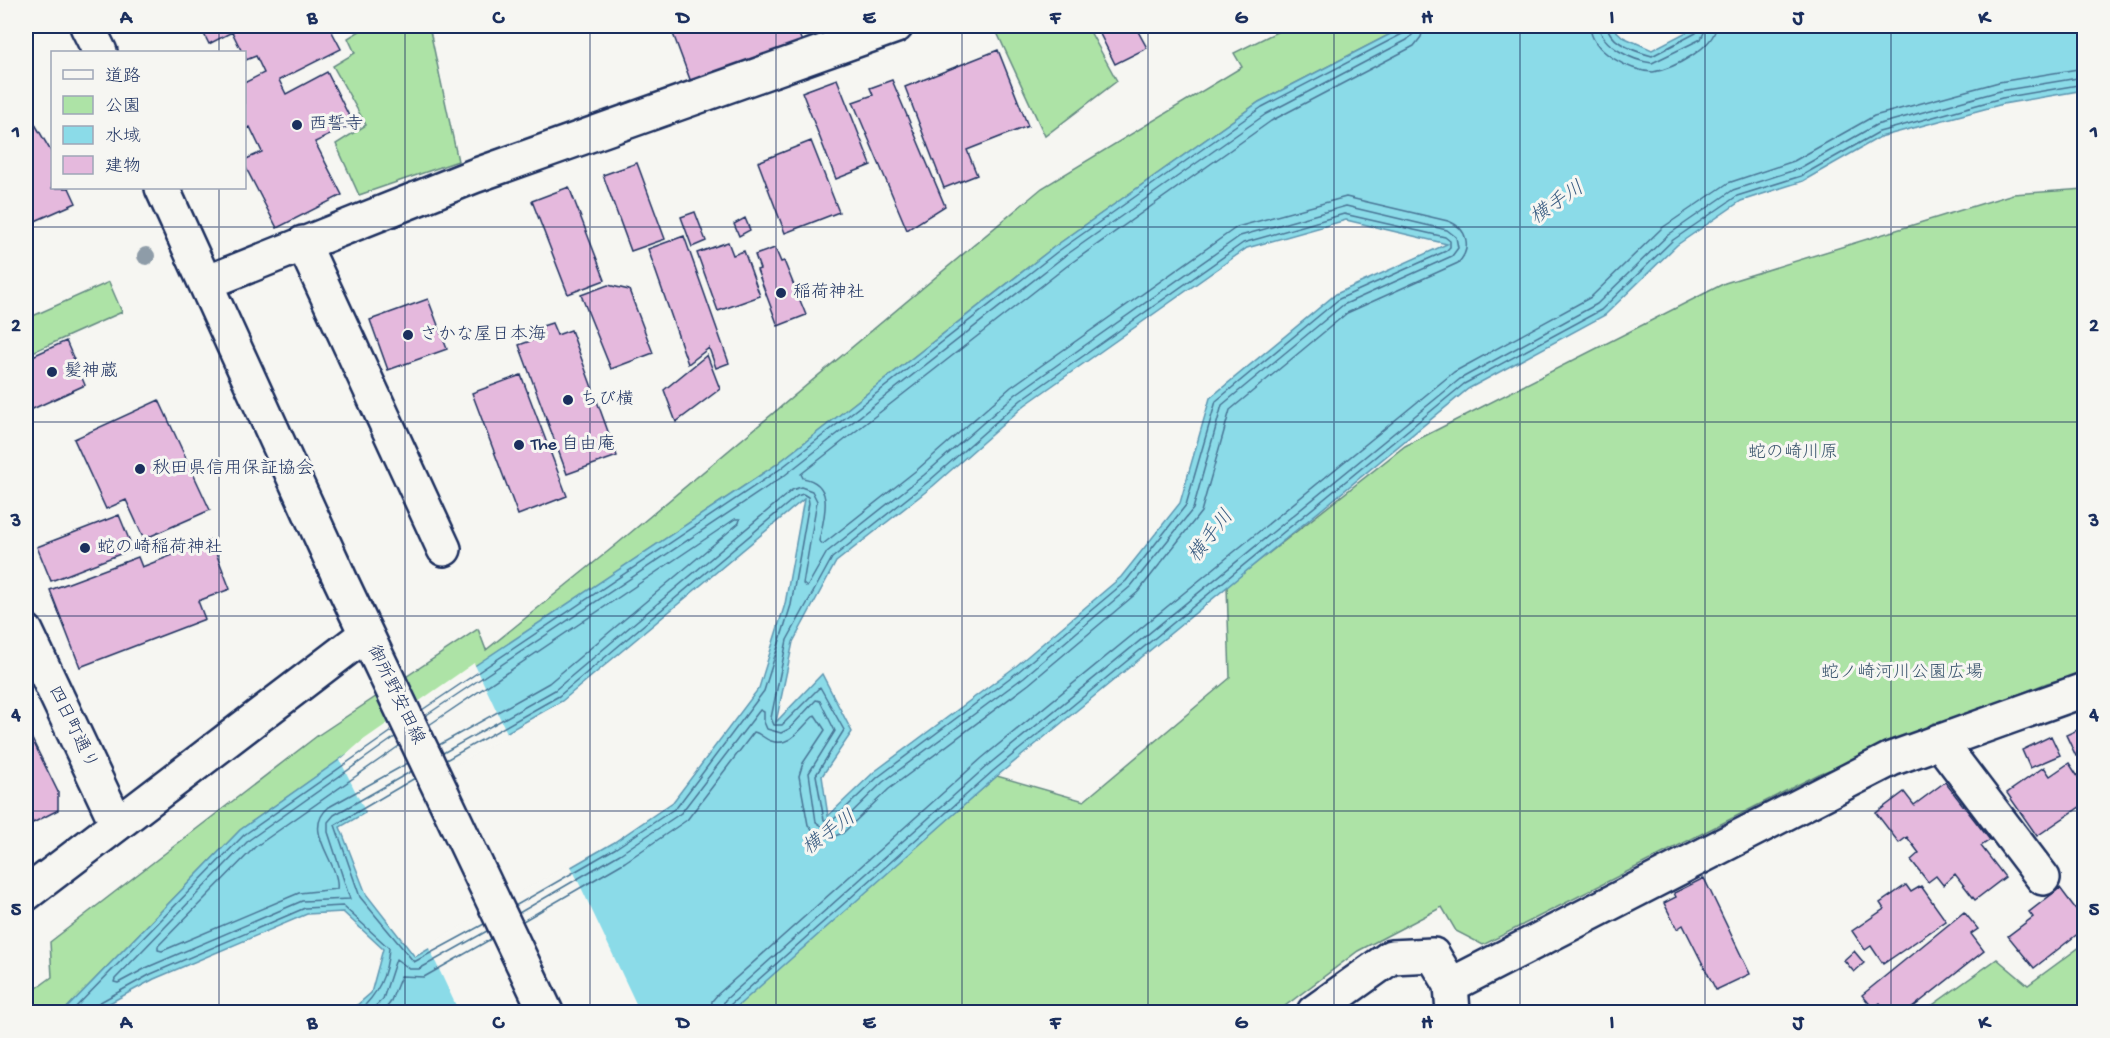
<svg xmlns="http://www.w3.org/2000/svg" width="2110" height="1038" viewBox="0 0 2110 1038" font-family="'Gochi Hand','Klee One',sans-serif">
  <style>
    .green { fill: #ade3a6; stroke: #648982; stroke-width: 1.5 }
    .water { fill: #8bdbe8; stroke: #5e96b1; stroke-width: 1.5; fill-rule: evenodd }
    .pier { fill: #f6f6f2 }
    .lines { fill: none; stroke-linecap: round; stroke-linejoin: round }
    .shore { stroke: #487495; stroke-width: 1.5 }
    .building { fill: #e5b9dd; stroke: #1b2f5e; stroke-width: 1.5 }
    .street-casing { stroke: #1b2f5e; stroke-width: 38 }
    .secondary-casing { stroke: #1b2f5e; stroke-width: 38 }
    .street { stroke: #f6f6f2; stroke-width: 33 }
    .secondary { stroke: #f6f6f2; stroke-width: 33 }
    .tree { fill: #8e9ca8 }
    .grid { fill: none; stroke: #1b2f5e; stroke-width: 1.5; stroke-opacity: 0.55 }
    .poi-dot { fill: #1b2f5e; stroke: #f6f6f2; stroke-width: 2 }
    .labels { text-anchor: middle; dominant-baseline: central; stroke-width: 6; stroke-linejoin: round; paint-order: stroke }
    .poi-label { font-size: 18px; fill: #1b2f5e; stroke: #f6f6f2; text-anchor: start }
    .park-label { font-size: 18px; fill: #38536c; stroke: #f6f6f2 }
    .street-label { font-size: 18px; fill: #1b2f5e; stroke: #f6f6f2 }
    .water-label { font-size: 20px; font-style: italic; fill: #375a80; stroke: #f6f6f2 }
    .neatline { fill: none; stroke: #1b2f5e; stroke-width: 2 }
    .grid-label { font-size: 20px; text-anchor: middle; font-weight: bold; fill: #1b2f5e }
  </style>
  <rect width="100%" height="100%" fill="#f6f6f2"/>
  <filter id="ink" filterUnits="userSpaceOnUse"><feTurbulence type="fractalNoise" baseFrequency=".0167" numOctaves="2"/><feDisplacementMap in="SourceGraphic" scale="12" xChannelSelector="R" yChannelSelector="G"/><feConvolveMatrix kernelMatrix="1 2 1 2 8 2 1 2 1" color-interpolation-filters="sRGB"/></filter>
  <g filter="url(#ink)">
    <path class="green" d="M368,26H429L458,161L359,195L336,144L366,125L333,66L355,53L348,38Z
      M994,26H1087L1117,81L1045,136Z
      M1289,26H1406L1259,102L1054,247L777,464L435,693L240,830L63,1012H26V996L52,977L50,942L317,736L478,629L486,650L617,544L1042,188L1242,67L1234,53Z
      M2084,189V673L2047,683L1819,774L1483,945L1456,931L1442,907L1358,951L1277,1012H729L997,776L1084,801L1230,678L1227,586L1405,446L1725,283L2013,194Z
      M109,282L122,312L26,355V319Z
      M2084,944V1012H1923L1997,959L2028,985Z"/>
    <path class="water" d="M1406,26H1611L1623,37L1652,50L1698,26H2084V90L2003,104L1880,137L1803,181L1741,201L1677,245L1605,315L1468,389L997,776L731,1012H349L371,993L383,949L343,912L307,914L154,979L93,1012H63L240,830L434,693L777,464L1054,247L1259,102ZM1346,220L1447,244L1336,294L1210,398L1180,503L1121,577L1015,667L874,772L828,816L822,776L852,732L822,674L776,722L793,642L836,562L933,486L1025,405L1247,248ZM804,499L785,604L759,688L673,802L613,843L415,957L366,894L340,827L562,701Z"/>
    <path class="pier" d="M474,663L508,735L367,815L340,760L362,741Z
      M570,864L640,1012H459L428,946Z"/>
    <g class="lines">
      <path class="shore" d="M1590,26C1591,52 1630,71 1653,72C1673,69 1715,47 1716,26
        M1599,26C1601,46 1634,61 1652,63L1701,39L1707,26
        M1607,26C1610,43 1637,52 1652,56L1696,33L1700,26
        M1344,214L1445,237L1450,241V247L1446,251L1339,299L1216,401L1186,505L1126,581L1019,671L878,777L833,820H824L816,775L844,730L820,687L782,725H774L771,718L787,640L832,558L929,481L1021,400L1243,243Z
        M422,710L780,469L1057,252L1262,107L1404,33L1407,26
        M425,716L785,475L1062,258L1266,114L1407,40L1413,34L1415,26
        M429,725L735,519H740L739,523L549,683L439,745
        M395,737L249,840L115,979L114,982L118,983L148,967L302,901L350,899L328,832V822L334,815L412,771
        M399,746L255,847L158,946V950L162,951L299,893L337,889C341,863 300,831 329,807L408,763
        M443,753L555,690L792,490L801,487L812,491L817,501L803,584L807,587L827,552L924,475L1016,394L1240,236L1346,206L1447,230L1456,237L1458,248L1452,256L1343,305L1222,405L1193,509L1131,586L1024,677L883,782L838,826L826,829L816,822L809,773L835,731L820,701L816,700L789,729L781,733L767,729L764,722V712L760,710L681,813L620,854L519,913
        M446,760L559,696L797,496L803,494L808,497L809,503L791,605L764,691L677,807L616,848L515,906
        M415,778L335,825L360,897L414,962L484,924
        M523,921L625,862L687,820L754,732C760,733 764,739 771,741C791,748 802,726 815,715L825,730L803,763L799,776L808,825L818,835L829,838L843,833L889,789L1029,684L1138,592L1201,512L1230,410L1347,313L1458,263C1472,249 1468,228 1448,221L1346,197L1237,227L1011,387L918,469L823,544L819,541C824,517 836,484 803,478L801,474L1067,266L1271,121L1414,46L1421,37L1424,26
        M71,1012L244,835L392,731
        M92,1012L95,1005L151,974L305,908L343,906L389,948C387,976 378,994 358,1012
        M369,1012L383,999L396,959L410,969H419L487,931
        M383,1012L390,1003L401,976L424,977L491,939
        M711,1012L712,1001L718,994L982,758L1454,372L1591,297L1662,228L1728,183L1794,161L1874,116L1999,82L2084,68
        M720,1012L725,1000L988,765L1460,379L1597,304L1668,235L1733,190L1798,169L1876,125L2000,91L2084,77
        M727,1012L730,1005L993,771L1464,384L1601,310L1673,240L1737,196L1801,176L1879,132L2002,98L2084,84"/>
    </g>
    <path class="building" d="M200,26H341L331,30L341,49L279,80L286,94L327,72L353,124L315,142L342,195L277,228L244,164V160L262,152L250,127L244,130V83L264,73L256,56L246,60L244,52H242L232,32L209,44Z
      M686,26H796L802,42L691,82L672,31Z
      M1096,26H1135L1147,48L1115,64Z
      M998,50L1028,126L967,150L977,175L944,188L905,87Z
      M837,79L871,165L836,179L802,92Z
      M892,80L945,206L907,230L853,102L873,95L870,88Z
      M26,109L52,153V188H69L76,203L26,225Z
      M811,141L839,212L785,233L758,162Z
      M637,163L665,239L631,251L603,175Z
      M569,187L605,280L568,294L532,201Z
      M695,212L706,241L692,247L681,217Z
      M745,218L750,230L739,236L734,224Z
      M684,236L729,363L716,368L709,348L688,364L648,249Z
      M728,242L733,255L744,251L760,296L718,311L697,253Z
      M775,248L781,262L784,261L806,315L778,326L757,270L760,269L755,255Z
      M608,285L629,290L653,353L611,369L581,295Z
      M428,299L447,349L388,370L370,320Z
      M552,323L557,335L571,330L617,456L567,474L519,345L536,339L533,329Z
      M66,341L85,385L26,412V359Z
      M707,355L720,389L676,422L664,390Z
      M521,375L567,496L518,515L472,393Z
      M159,400L210,510L144,539L126,500L106,509L74,439Z
      M119,515L133,549L51,581L37,547Z
      M211,540L230,589L198,601L205,619L80,667L50,590L138,557L142,567Z
      M26,727L58,792V810L33,823L26,809Z
      M2084,727V754L2076,756L2066,735Z
      M2051,736L2060,755L2030,768L2022,750Z
      M2069,763L2084,786V804L2037,836L2007,793L2044,767L2050,776Z
      M1945,782L1990,840L1981,846L2005,877L1975,900L1955,874L1943,885L1936,876L1928,882L1911,860L1919,853L1907,837L1899,843L1876,813L1904,792L1914,805Z
      M1704,878L1750,974L1716,990L1683,925L1677,929L1664,903L1676,897L1674,893Z
      M1906,885L1911,892L1921,886L1946,921L1883,964L1871,946L1865,950L1852,931L1884,909L1880,903Z
      M2060,888L2084,920V929L2034,968L2008,936L2033,917L2029,912Z
      M1964,912L1978,929L1971,934L1984,951L1907,1012H1887L1880,1003L1873,1008L1862,995Z
      M1854,951L1864,963L1854,972L1844,960Z
      M1481,1005L1492,1008L1496,1012H1480Z"/>
    <g class="lines">
      <g class="street-casing">
        <path id="street" d="M303,243L444,549
          M206,283L474,176L896,26
          M26,631L117,824
          M1939,741L2043,878
          M1451,985L1891,759L2084,690
          M1314,1012L1391,957L1433,955L1451,985L1453,1012"/>
      </g>
      <g class="secondary-casing">
        <path id="secondary" d="M87,26L100,52
          M162,188L341,581L546,1012
          M26,894L366,634"/>
      </g>
      <use href="#street" class="street"/>
      <use href="#secondary" class="secondary"/>
    </g>
    <circle class="tree" cx="146" cy="256" r="9"/>
  </g>
  <path class="grid" d="M219,26V52M405,26V1012M590,26V1012M776,26V1012M962,26V1012M1148,26V1012M1334,26V1012M1520,26V1012M1705,26V1012M1891,26V1012M219,188V1012M26,227H2084M26,422H2084M26,616H2084M26,811H2084"/>
  <g class="poi-dot">
    <circle cx="297" cy="125" r="6"/>
    <circle cx="781" cy="293" r="6"/>
    <circle cx="408" cy="335" r="6"/>
    <circle cx="52" cy="372" r="6"/>
    <circle cx="568" cy="400" r="6"/>
    <circle cx="519" cy="445" r="6"/>
    <circle cx="140" cy="469" r="6"/>
    <circle cx="85" cy="548" r="6"/>
  </g>
  <g class="labels">
    <g class="poi-label">
      <text x="309" y="125">西誓寺</text>
      <text x="793" y="293">稲荷神社</text>
      <text x="420" y="335">さかな屋日本海</text>
      <text x="64" y="372">髪神蔵</text>
      <text x="580" y="400">ちび横</text>
      <text x="531" y="445">The 自由庵</text>
      <text x="152" y="469">秋田県信用保証協会</text>
      <text x="97" y="548">蛇の崎稲荷神社</text>
    </g>
    <g class="park-label">
      <text x="1793" y="453">蛇の崎川原</text>
      <text x="1902" y="673">蛇ノ崎河川公園広場</text>
    </g>
    <g class="street-label">
      <text transform="translate(395 695) rotate(64)">御所野安田線</text>
      <text transform="translate(72 728) rotate(64)">四日町通り</text>
    </g>
    <g class="water-label">
      <text transform="translate(1558 204) rotate(-34)">横手川</text>
      <text transform="translate(1212 537) rotate(-52)">横手川</text>
      <text transform="translate(830 834) rotate(-36)">横手川</text>
    </g>
  </g>
  <rect width="2110" height="1038" fill="none" stroke="#f6f6f2" stroke-width="66"/>
  <rect x="51" y="51" width="195" height="138" fill="#f6f6f2" stroke="#9ea6b7" stroke-width="1.5"/>
  <rect x="63" y="70" width="30" height="9" fill="#f6f6f2" stroke="#9ea6b7" stroke-width="1.5"/>
  <text x="105" y="81" font-size="18" fill="#1b2f5e">道路</text>
  <rect x="63" y="96" width="30" height="18" fill="#ade3a6" stroke="#9ea6b7" stroke-width="1.5"/>
  <text x="105" y="111" font-size="18" fill="#1b2f5e">公園</text>
  <rect x="63" y="126" width="30" height="18" fill="#8bdbe8" stroke="#9ea6b7" stroke-width="1.5"/>
  <text x="105" y="141" font-size="18" fill="#1b2f5e">水域</text>
  <rect x="63" y="156" width="30" height="18" fill="#e5b9dd" stroke="#9ea6b7" stroke-width="1.5"/>
  <text x="105" y="171" font-size="18" fill="#1b2f5e">建物</text>
  <rect x="33" y="33" width="2044" height="972" class="neatline"/>
  <g class="grid-label">
    <text x="126" y="23">A</text>
    <text x="312" y="23">B</text>
    <text x="498" y="23">C</text>
    <text x="683" y="23">D</text>
    <text x="869" y="23">E</text>
    <text x="1055" y="23">F</text>
    <text x="1241" y="23">G</text>
    <text x="1427" y="23">H</text>
    <text x="1612" y="23">I</text>
    <text x="1798" y="23">J</text>
    <text x="1984" y="23">K</text>
    <text x="16" y="137">1</text>
    <text x="2094" y="137">1</text>
    <text x="16" y="331">2</text>
    <text x="2094" y="331">2</text>
    <text x="16" y="526">3</text>
    <text x="2094" y="526">3</text>
    <text x="16" y="720">4</text>
    <text x="2094" y="720">4</text>
    <text x="16" y="915">5</text>
    <text x="2094" y="915">5</text>
    <text x="126" y="1028">A</text>
    <text x="312" y="1028">B</text>
    <text x="498" y="1028">C</text>
    <text x="683" y="1028">D</text>
    <text x="869" y="1028">E</text>
    <text x="1055" y="1028">F</text>
    <text x="1241" y="1028">G</text>
    <text x="1427" y="1028">H</text>
    <text x="1612" y="1028">I</text>
    <text x="1798" y="1028">J</text>
    <text x="1984" y="1028">K</text>
  </g>
</svg>
